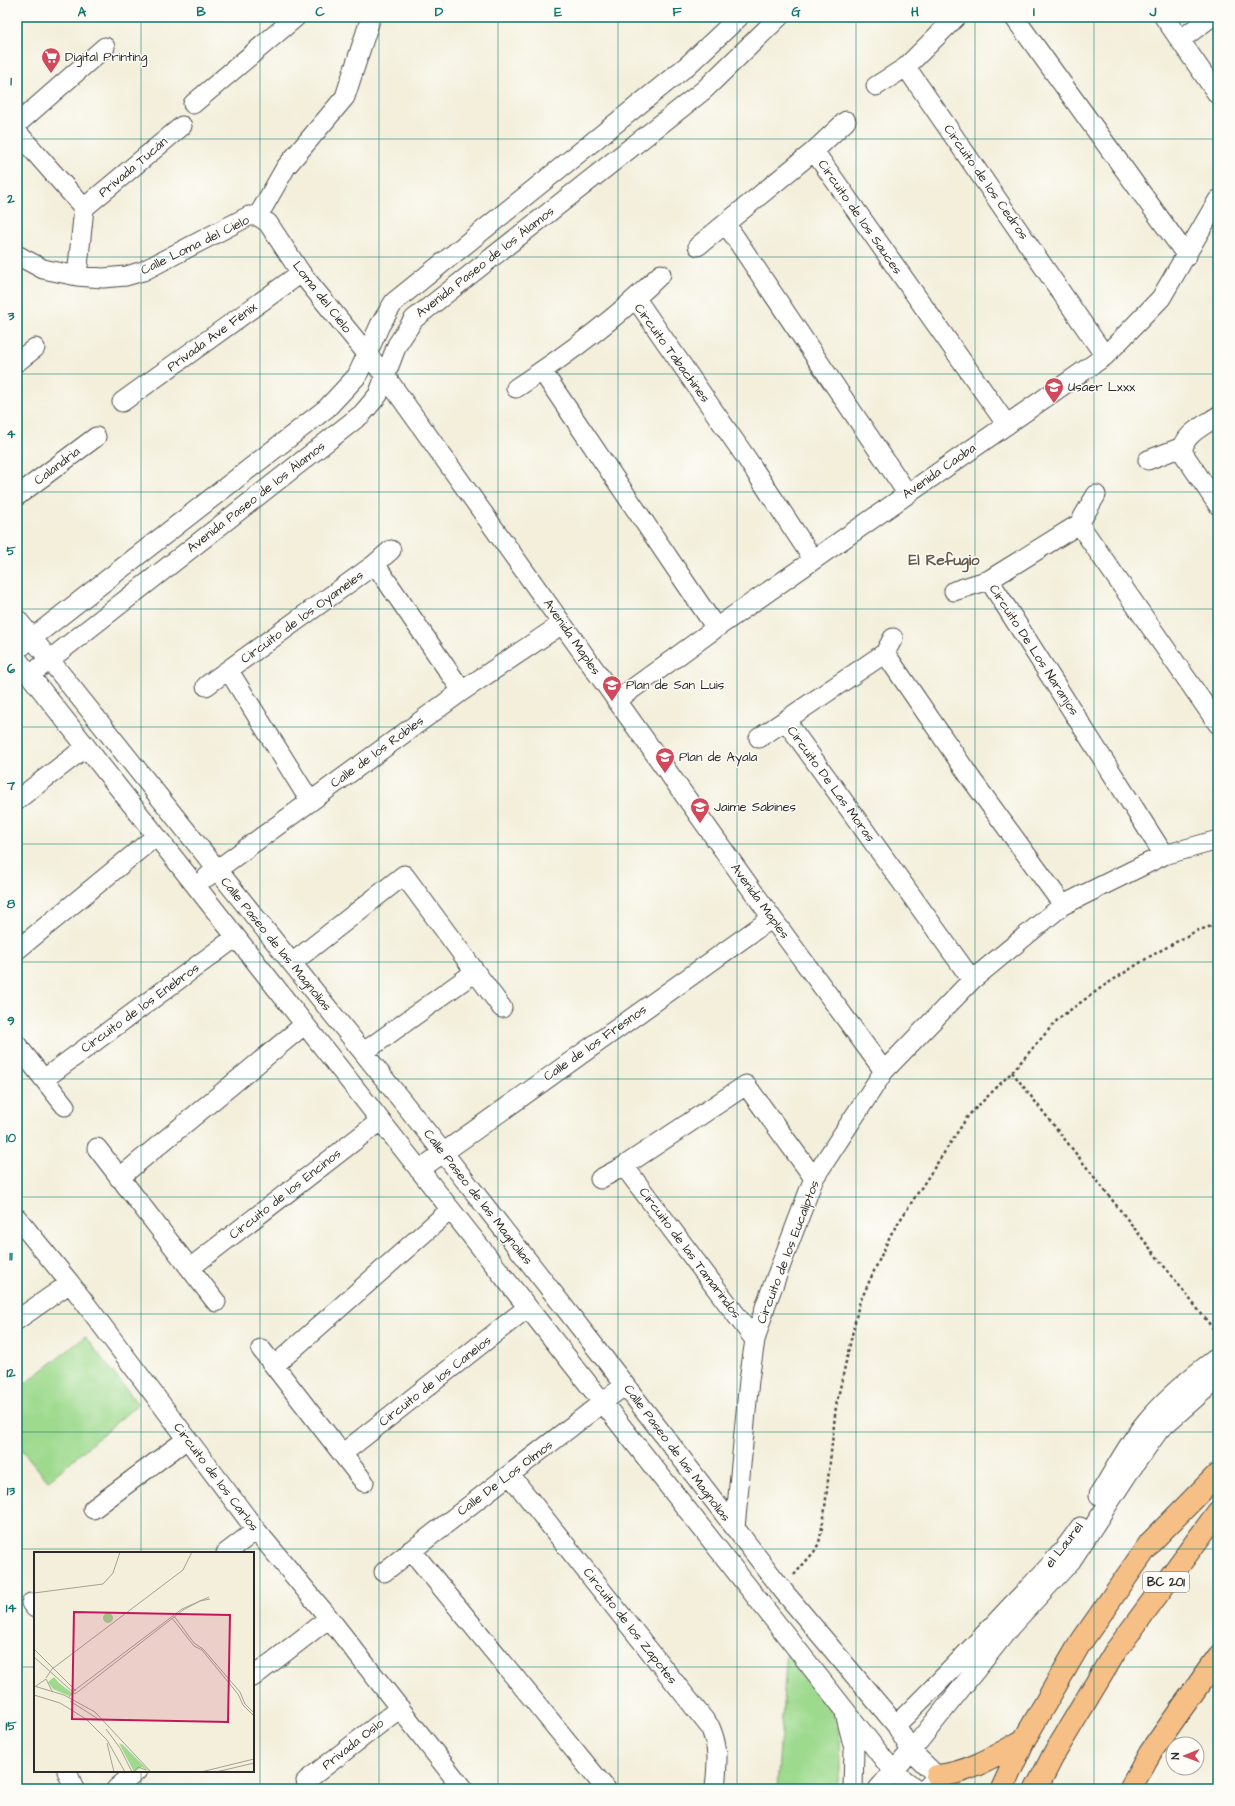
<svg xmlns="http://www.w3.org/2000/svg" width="1235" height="1806" viewBox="0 0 1235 1806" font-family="'Architects Daughter',sans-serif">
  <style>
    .green { fill: #9eda8e; stroke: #64825c }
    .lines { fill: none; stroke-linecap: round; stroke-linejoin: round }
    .minor-casing { stroke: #494845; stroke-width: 21 }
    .highway-casing { stroke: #494845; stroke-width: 24 }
    .path { stroke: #494845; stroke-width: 2.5; stroke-dasharray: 3 3; stroke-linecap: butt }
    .minor { stroke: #fff; stroke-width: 19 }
    .highway { stroke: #f5bf86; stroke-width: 22 }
    .grid { fill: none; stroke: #0f766e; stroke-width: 1; stroke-opacity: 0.55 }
    .labels { text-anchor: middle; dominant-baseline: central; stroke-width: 3; stroke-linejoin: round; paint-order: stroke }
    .shield { fill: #fdfcf7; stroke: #6a6a68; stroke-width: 1 }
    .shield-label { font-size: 12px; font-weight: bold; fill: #2b2b2b }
    .poi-label { font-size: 13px; fill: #2b2b2b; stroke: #fdfcf7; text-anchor: start }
    .street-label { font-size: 13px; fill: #2b2b2b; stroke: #fdfcf7 }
    .quarter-label { font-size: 15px; font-weight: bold; fill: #65594c; stroke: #fdfcf7 }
    .inset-road { fill: none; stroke: #a3a195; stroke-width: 1 }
    .view { fill: #c2185b; fill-opacity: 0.15; stroke: #c2185b; stroke-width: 2 }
    .inset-edge { fill: none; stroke: #2b2b2b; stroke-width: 2 }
    .neatline { fill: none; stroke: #0f766e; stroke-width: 1.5 }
    .grid-label { font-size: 13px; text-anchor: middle; font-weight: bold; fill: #0f766e }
  </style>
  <rect width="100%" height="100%" fill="#fdfcf7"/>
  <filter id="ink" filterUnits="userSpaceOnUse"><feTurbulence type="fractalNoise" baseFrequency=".025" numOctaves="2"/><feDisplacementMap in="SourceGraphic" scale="8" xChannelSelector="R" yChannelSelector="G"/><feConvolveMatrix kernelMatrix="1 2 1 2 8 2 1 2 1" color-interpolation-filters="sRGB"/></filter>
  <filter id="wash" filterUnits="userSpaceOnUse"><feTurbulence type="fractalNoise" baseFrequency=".012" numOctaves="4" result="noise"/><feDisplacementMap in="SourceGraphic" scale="16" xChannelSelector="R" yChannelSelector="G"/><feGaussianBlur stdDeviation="0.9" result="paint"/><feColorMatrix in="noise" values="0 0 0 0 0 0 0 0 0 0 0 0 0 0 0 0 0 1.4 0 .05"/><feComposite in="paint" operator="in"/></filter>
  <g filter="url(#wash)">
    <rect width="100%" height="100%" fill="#f3efdb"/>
    <path class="green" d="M85,1337L138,1404L48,1481L17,1444V1390Z
      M787,1647L833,1711L839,1734L840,1770L836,1789H777Z"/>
  </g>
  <g filter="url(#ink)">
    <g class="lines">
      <g class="minor-casing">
        <path id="minor" d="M1014,17L1187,256
          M1164,17L1218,95
          M1180,40L1211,17
          M906,67L1105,356
          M876,86L906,67L956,17
          M193,104L296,17
          M17,124L105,47
          M17,132L84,208L77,276
          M814,151L1007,425
          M84,208L182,126
          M258,216L268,223L301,273L386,377L772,918L884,1071
          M258,216L286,167L345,97L371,17
          M726,224L907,493
          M698,246L814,151L846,121
          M17,255L43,269L77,276L103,278L126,276L143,271L249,216H258
          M636,299L747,459L813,559
          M17,362L35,348
          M542,371L716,628
          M516,388C567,355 618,317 661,274
          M122,402L301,273
          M1218,416C1205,425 1181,435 1183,453L1218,505
          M1148,460L1182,447
          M17,496L96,437
          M1079,524L1218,724
          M375,564L462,691
          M989,580L1164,855
          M954,591L989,580L1079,524L1096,495
          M17,619L442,1151L625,1385L785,1593L896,1725L911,1751L937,1776L926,1789
          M22,646L327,408L357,376L380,325L394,302L688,65L739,17
          M885,653L972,780L1063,905
          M17,659L893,1771L916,1789
          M39,668L362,414L378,395L397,345L414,319L704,90L779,17
          M229,671L310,801
          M206,686L375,564L391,550
          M617,700L716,628L1105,356L1161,298L1218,200
          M786,721L972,980
          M759,738L885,653L893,638
          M17,800L86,747
          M207,877L462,691L562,624
          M17,950L156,836
          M292,963L404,875L502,1008
          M17,1045L65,1106
          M364,1052L475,972
          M44,1079L236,937
          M97,1148L216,1302
          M624,1166L755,1340
          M419,1170L772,918
          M119,1178L304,1025
          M600,1179L624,1166L746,1085L814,1178
          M17,1218L70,1283L256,1530L329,1618L463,1789
          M190,1268L380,1121
          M17,1320L70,1283
          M261,1349L364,1482
          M274,1366L450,1210
          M342,1454L527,1308
          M510,1475L710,1727C720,1750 717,1765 715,1789
          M1099,1495C1114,1471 1127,1445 1145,1423C1166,1397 1192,1376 1218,1357
          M93,1509L187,1439
          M735,1528L749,1380L755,1340L766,1304L814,1178L884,1071L972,980L1063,905L1164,855L1218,840
          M411,1550L606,1789
          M226,1553L256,1530
          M384,1572L625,1385
          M31,1603L35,1608
          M253,1677L329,1618
          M845,1713L854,1749L853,1789
          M896,1725C936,1686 974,1646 1012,1605C1036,1580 1061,1556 1080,1527
          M67,1771L74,1789
          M306,1781L400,1708
          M116,1789L137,1771
          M878,1789L911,1751L1011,1626L1071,1561L1127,1475L1160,1429L1218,1378"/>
      </g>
      <g class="highway-casing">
        <path id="highway" d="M937,1776C969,1773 996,1756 1024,1740
          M1002,1789L1024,1740L1079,1645L1150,1543L1218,1474
          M1036,1789L1055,1752L1115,1652L1218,1512
          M1130,1789L1150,1753L1218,1657"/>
      </g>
      <path class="path" d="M1012,1072L1218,1335
        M794,1575L814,1552L819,1543L824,1517L836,1406L859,1304L891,1234L968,1116L1012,1072L1059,1018L1102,987L1149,957L1196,931L1218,924"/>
      <use href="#minor" class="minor"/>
      <use href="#highway" class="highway"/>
    </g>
  </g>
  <path class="grid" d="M141,17V1553M260,17V1789M379,17V1789M498,17V1789M618,17V1789M737,17V1789M856,17V1789M975,17V1789M1094,17V1789M17,139H1218M17,257H1218M17,374H1218M17,492H1218M17,609H1218M17,727H1218M17,844H1218M17,962H1218M17,1079H1218M17,1197H1218M17,1314H1218M17,1432H1218M17,1549H1218M17,1667H35M253,1667H1218M141,1771V1789"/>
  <defs>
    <g id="supermarket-pin" transform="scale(1)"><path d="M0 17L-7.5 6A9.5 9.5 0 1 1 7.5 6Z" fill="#d1495b" stroke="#fdfcf7"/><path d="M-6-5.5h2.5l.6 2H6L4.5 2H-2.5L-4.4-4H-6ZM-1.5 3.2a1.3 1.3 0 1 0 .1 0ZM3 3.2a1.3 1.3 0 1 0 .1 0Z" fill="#fff"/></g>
    <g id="school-pin" transform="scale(1)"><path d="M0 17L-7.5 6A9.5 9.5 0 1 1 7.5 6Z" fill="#d1495b" stroke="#fdfcf7"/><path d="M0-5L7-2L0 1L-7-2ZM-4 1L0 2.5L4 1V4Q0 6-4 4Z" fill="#fff"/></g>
  </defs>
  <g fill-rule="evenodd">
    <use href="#supermarket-pin" x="51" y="57"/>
    <use href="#school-pin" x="1054" y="387"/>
    <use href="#school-pin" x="612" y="685"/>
    <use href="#school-pin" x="665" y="757"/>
    <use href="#school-pin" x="700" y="807"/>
  </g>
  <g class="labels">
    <rect class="shield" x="1143" y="1572" width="46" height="20" rx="3"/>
    <g class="shield-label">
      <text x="1166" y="1582">BC 201</text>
    </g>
    <g class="poi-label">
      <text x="65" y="57">Digital Printing</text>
      <text x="1068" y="387">Usaer Lxxx</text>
      <text x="626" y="685">Plan de San Luis</text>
      <text x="679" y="757">Plan de Ayala</text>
      <text x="714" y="807">Jaime Sabines</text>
    </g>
    <g class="street-label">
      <text transform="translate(133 167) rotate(-40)">Privada Tucán</text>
      <text transform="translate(986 182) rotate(55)">Circuito de los Cedros</text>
      <text transform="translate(860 217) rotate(55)">Circuito de los Sauces</text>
      <text transform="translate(195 245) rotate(-26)">Calle Loma del Cielo</text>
      <text transform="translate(485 262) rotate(-38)">Avenida Paseo de los Álamos</text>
      <text transform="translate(322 297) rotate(52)">Loma del Cielo</text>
      <text transform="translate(212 337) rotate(-36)">Privada Ave Fénix</text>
      <text transform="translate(672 353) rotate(54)">Circuito Tabachines</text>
      <text transform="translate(57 466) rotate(-37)">Calandria</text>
      <text transform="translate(939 471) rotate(-35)">Avenida Caoba</text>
      <text transform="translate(256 497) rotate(-38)">Avenida Paseo de los Álamos</text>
      <text transform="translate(302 617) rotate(-36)">Circuito de los Oyameles</text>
      <text transform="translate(572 637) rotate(55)">Avenida Maples</text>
      <text transform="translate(1034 650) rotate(57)">Circuito De Los Naranjos</text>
      <text transform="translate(377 752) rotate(-36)">Calle de los Robles</text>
      <text transform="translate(831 784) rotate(54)">Circuito De Las Moras</text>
      <text transform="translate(760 901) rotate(54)">Avenida Maples</text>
      <text transform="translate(276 944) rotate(51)">Calle Paseo de las Magnolias</text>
      <text transform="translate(140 1008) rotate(-36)">Circuito de los Enebros</text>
      <text transform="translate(595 1043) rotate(-35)">Calle de los Fresnos</text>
      <text transform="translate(285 1194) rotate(-38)">Circuito de los Encinos</text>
      <text transform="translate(478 1197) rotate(52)">Calle Paseo de las Magnolias</text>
      <text transform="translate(788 1252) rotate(-69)">Circuito de los Eucaliptos</text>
      <text transform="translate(690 1253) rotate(53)">Circuito de las Tamarindos</text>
      <text transform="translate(435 1381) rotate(-38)">Circuito de los Canelos</text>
      <text transform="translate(677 1453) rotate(53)">Calle Paseo de las Magnolias</text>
      <text transform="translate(216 1477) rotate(53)">Circuito de los Carlos</text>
      <text transform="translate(505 1478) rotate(-37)">Calle De Los Olmos</text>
      <text transform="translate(1064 1545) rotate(-52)">el Laurel</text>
      <text transform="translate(630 1626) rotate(52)">Circuito de los Zapotes</text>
      <text transform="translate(353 1744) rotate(-38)">Privada Oslo</text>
    </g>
    <g class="quarter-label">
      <text x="944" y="560">El Refugio</text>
    </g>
  </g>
  <g transform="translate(34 1552)">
    <rect width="220" height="220" fill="#f3efdb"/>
    <path d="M69 66a5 5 0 1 1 10 0a5 5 0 1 1-10 0ZM20,125L25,131L38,141L35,144L19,137L14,130ZM85,191L89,193L116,220L108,215L100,220Z" fill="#9eda8e"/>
    <path class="inset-road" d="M0,41L69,32L79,21L86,0M140,64L160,91L169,97L206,140L211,152L220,161M138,66L160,94L168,98L204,142L209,153L220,164M0,97L42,139M0,105L41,142L149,58L166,49L176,47M12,126L18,117L149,18L158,0M12,127L18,139M0,134L30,143L61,160L117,220M2,134L12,127M0,143L26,151L52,167L73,188L91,220M35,145L41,138L148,57L175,45M36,149L64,167M72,177L86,196L98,220M73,191L80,220M100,220L104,215L112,218M167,220L220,207M182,220L220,211"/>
    <path class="view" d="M40,60L196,63L194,170L38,167Z"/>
    <rect width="220" height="220" class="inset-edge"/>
  </g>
  <rect width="1235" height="1806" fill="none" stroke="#fdfcf7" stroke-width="44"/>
  <g transform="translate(1185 1756) rotate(269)"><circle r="19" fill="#fdfcf7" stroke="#a9a8a5"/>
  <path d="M0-3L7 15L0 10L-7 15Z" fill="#d1495b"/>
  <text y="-6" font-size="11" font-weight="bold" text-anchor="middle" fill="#2b2b2b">N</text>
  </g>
  <rect x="22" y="22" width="1191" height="1762" class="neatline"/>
  <g class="grid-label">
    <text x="82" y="16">A</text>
    <text x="201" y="16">B</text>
    <text x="320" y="16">C</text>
    <text x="439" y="16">D</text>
    <text x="558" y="16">E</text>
    <text x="677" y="16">F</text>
    <text x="796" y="16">G</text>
    <text x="915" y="16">H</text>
    <text x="1034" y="16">I</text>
    <text x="1153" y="16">J</text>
    <text x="11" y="85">1</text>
    <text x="11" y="203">2</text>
    <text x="11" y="320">3</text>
    <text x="11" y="438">4</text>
    <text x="11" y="555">5</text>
    <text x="11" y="673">6</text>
    <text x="11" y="790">7</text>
    <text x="11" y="908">8</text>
    <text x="11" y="1025">9</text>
    <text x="11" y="1142">10</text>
    <text x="11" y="1260">11</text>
    <text x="11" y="1377">12</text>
    <text x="11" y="1495">13</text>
    <text x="11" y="1612">14</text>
    <text x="11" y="1730">15</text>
  </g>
</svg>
